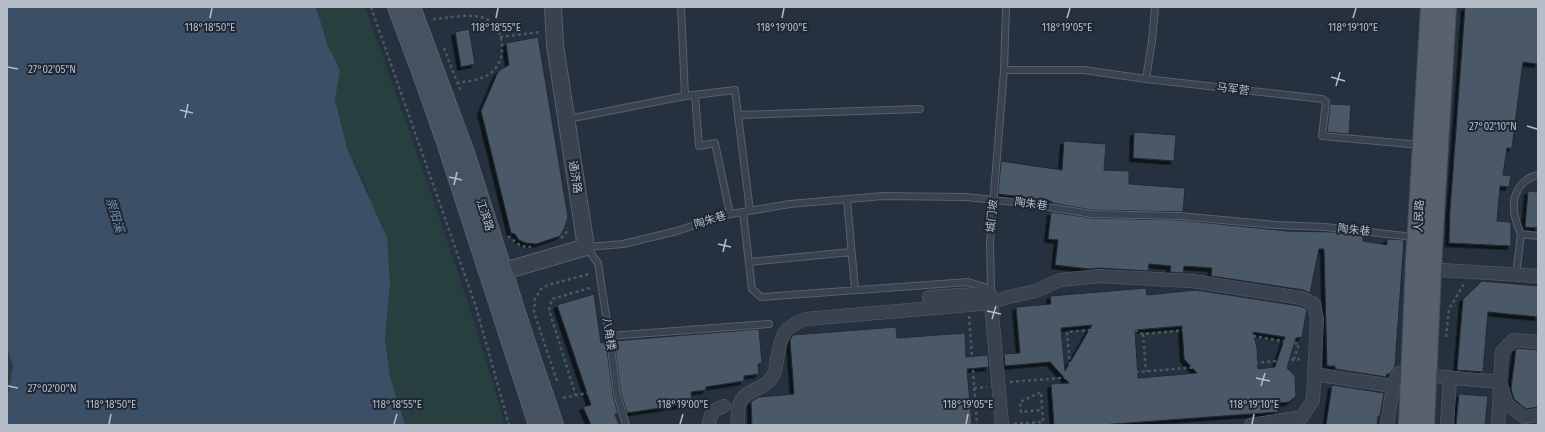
<svg xmlns="http://www.w3.org/2000/svg" width="1545" height="432" viewBox="0 0 1545 432" font-family="'Fira Sans','Noto Sans SC',sans-serif">
  <style>
    .green { fill: #283f40 }
    .water { fill: #3b4f67 }
    .building { fill: #4b5867; stroke: #202935; fill-rule: evenodd; filter: url(#shadow) }
    .lines { fill: none; stroke-linecap: round; stroke-linejoin: round }
    .service-casing { stroke: #57606c; stroke-width: 8 }
    .minor-casing { stroke: #57606c; stroke-width: 14 }
    .tertiary-casing { stroke: #57606c; stroke-width: 18 }
    .secondary-casing { stroke: #57606c; stroke-width: 20 }
    .primary-casing { stroke: #454e5a; stroke-width: 22 }
    .path { stroke: #475c5e; stroke-width: 2.5; stroke-dasharray: 3 3; stroke-linecap: butt }
    .service { stroke: #39424e; stroke-width: 6 }
    .minor { stroke: #39424e; stroke-width: 13 }
    .tertiary { stroke: #39424e; stroke-width: 16 }
    .secondary { stroke: #475261; stroke-width: 18 }
    .primary { stroke: #57626e; stroke-width: 20 }
    .ticks { fill: none; stroke: #b5bdc9; stroke-width: 1.5 }
    .labels { text-anchor: middle; dominant-baseline: central; stroke-width: 4; stroke-linejoin: round; paint-order: stroke }
    .street-label { font-size: 11px; fill: #b5bdc9; stroke: #1e2733 }
    .water-label { font-size: 12px; font-style: italic; fill: #768fab; stroke: #1e2733 }
    .ticks-label { font-size: 10px; text-anchor: middle; fill: #b5bdc9; stroke: #1e2733; stroke-width: 4; stroke-linejoin: round; paint-order: stroke }
  </style>
  <defs>
    <filter id="shadow"><feDropShadow dx="-3.5" dy="3.5" stdDeviation="0" flood-color="#0009"/></filter>
  </defs>
  <rect width="100%" height="100%" fill="#25313e"/>
  <path class="green" d="M316,7H365C414,146 465,283 505,425H405L390,376L385,339L390,285L367,189L347,148L335,100L340,70L328,46Z
    M7,349L13,365L7,401Z"/>
  <path class="water" d="M7,7H316L328,46L340,70L335,100L347,148L387,238L390,285L385,339L390,376L405,425H7V401L13,365L7,349Z"/>
  <path class="building" d="M1465,7H1538V64L1523,62L1512,148H1507L1503,175L1511,176L1509,187L1500,186L1497,221L1511,222V246L1449,243L1450,211Z
    M469,29L475,64L461,67L455,32Z
    M538,37L568,217L564,229L560,236L536,244L526,243L519,240L515,234L511,233L481,111L497,74L500,70L509,65L506,43Z
    M1330,104L1351,105L1349,134L1327,132Z
    M1134,132L1176,135L1174,161L1133,158Z
    M1064,141L1106,144L1104,170L1129,171V184L1185,188L1183,212L1092,210L1052,203V202L1047,200L998,194L1001,161L1062,170Z
    M1528,191L1538,192V228L1525,227Z
    M1051,212L1092,218L1179,220L1287,231L1333,232L1363,236V241L1387,245V239L1404,240L1395,366L1390,374H1387L1386,377L1335,369V366H1327L1324,249H1319L1310,293L1303,290L1211,276L1212,268L1184,266L1183,273L1170,272L1171,266L1149,264L1148,271L1099,268L1089,269L1055,265L1058,240L1048,239Z
    M1482,281L1538,286V317L1488,312L1483,372L1457,370L1463,299Z
    M1146,288L1147,295L1196,290L1300,306L1307,309L1302,337L1296,338L1287,368L1295,376L1296,396L1289,402L1277,403L1278,412L1100,425H1054L1051,384L1069,383L1050,362L1005,366L1004,354L1020,353L1016,307L1051,304L1050,296ZM1092,325L1065,371L1061,328ZM1182,326L1184,359L1197,373L1138,378L1135,330ZM1253,332L1285,337L1275,367L1258,369L1257,348Z
    M594,294L601,343L606,342L613,395L618,414H615L619,425H591L583,407L591,405L557,305Z
    M896,327L897,338L965,333L966,357L988,355L989,367L967,369L972,425H752L751,402L758,397L794,394L790,340L793,335Z
    M759,329L762,363L758,364L759,374L744,376V381L706,387V390L691,392L693,403L627,413L621,393L614,341Z
    M1516,348L1538,350V407L1526,409L1514,399L1511,389Z
    M1332,385L1384,393L1380,416H1378L1377,425H1326Z
    M1459,394L1488,396L1485,425H1456Z"/>
  <g class="lines">
    <g class="service-casing">
      <path id="service" d="M681,7L685,96
        M1004,70H1084L1146,79L1322,99L1326,102L1322,136L1420,145
        M1146,79L1152,41L1155,7
        M695,95L699,146L715,143L730,214
        M568,119L685,96L735,90L738,115
        M1538,175C1522,178 1512,194 1514,210C1514,218 1518,227 1521,234L1538,236
        M847,199L855,290
        M750,211L738,115L920,109
        M743,212L752,289L761,297L968,282L991,289
        M586,247L598,263L612,355L617,394L626,425
        M587,247L623,244L677,231L725,215L790,204L883,196L966,197L1023,203L1092,214L1179,216L1276,225L1325,227L1414,237
        M749,262L851,252
        M1516,275L1521,234
        M991,291L990,242L1004,70L1006,7
        M609,336L769,324"/>
    </g>
    <g class="minor-casing">
      <path id="minor" d="M1424,269L1538,276
        M929,297L977,294L991,295
        M991,303L1002,425
        M1314,374L1393,386
        M1500,382L1507,404L1524,417L1538,415
        M709,425C710,414 713,410 724,406
        M738,425C734,382 761,398 774,374C776,369 776,363 777,359C781,336 783,327 806,319L991,303L1008,297L1036,291L1060,280L1099,276L1192,281L1302,298L1314,304L1317,319L1313,400L1302,417L1251,425
        M1387,425L1393,386L1399,373L1500,382L1502,352L1513,340L1538,342
        M1447,425L1450,377
        M1498,425L1500,391"/>
    </g>
    <g class="tertiary-casing">
      <path id="tertiary" d="M491,275L586,247L555,45L553,7"/>
    </g>
    <g class="secondary-casing">
      <path id="secondary" d="M397,7L421,71L445,139L538,425
        M411,7L465,153L523,334L554,425"/>
    </g>
    <g class="primary-casing">
      <path id="primary" d="M1409,425L1416,263L1431,7
        M1424,425L1432,248L1446,7"/>
    </g>
    <path class="path" d="M371,7L476,307L509,425
      M433,19C447,18 471,13 484,18C505,26 508,59 492,72C483,80 469,81 457,83
      M500,37L540,32
      M444,48L461,92
      M508,236L521,246L531,247
      M561,238L566,233L568,228
      M969,316L977,425
      M1143,334L1146,371
      M1446,337L1449,309L1464,284
      M1071,377L1067,332L1128,327L1143,334L1209,328L1299,344L1294,359
      M557,381L534,312L535,299L541,289L548,285L589,274L590,275
      M1010,382L1302,359
      M974,388L987,387
      M576,396L549,310L552,299L593,287
      M563,398L607,389
      M1014,424L1043,422L1041,392L1020,402L1021,412L1042,410"/>
    <use href="#service" class="service"/>
    <use href="#minor" class="minor"/>
    <use href="#tertiary" class="tertiary"/>
    <use href="#secondary" class="secondary"/>
    <use href="#primary" class="primary"/>
  </g>
  <path class="ticks" d="M210,18L212,8M496,18L498,8M782,18L784,8M1067,18L1070,8M1353,18L1356,8M8,67L18,69M1331,77L1345,81M1336,86L1340,72M180,110L193,113M185,118L188,104M1527,126L1537,129M449,177L462,180M454,185L457,172M718,244L731,247M723,252L726,239M987,311L1001,314M992,319L996,306M1256,378L1270,381M8,386L18,388M1261,386L1265,373M109,424L111,414M394,424L397,414M680,424L683,414M966,424L968,414M1252,424L1254,414"/>
  <g class="labels">
    <g class="street-label">
      <text transform="translate(1233 89) rotate(7)">马军营</text>
      <text transform="translate(575 177) rotate(81)">通济路</text>
      <text transform="translate(1031 204) rotate(8)">陶朱巷</text>
      <text transform="translate(485 215) rotate(72)">江滨路</text>
      <text transform="translate(992 216) rotate(-85)">城门坡</text>
      <text transform="translate(1419 216) rotate(-87)">人民路</text>
      <text transform="translate(710 220) rotate(-17)">陶朱巷</text>
      <text transform="translate(1354 230) rotate(6)">陶朱巷</text>
      <text transform="translate(609 334) rotate(81)">八角楼</text>
    </g>
    <g class="water-label">
      <text transform="translate(115 215) rotate(73)">崇阳溪</text>
    </g>
  </g>
  <g class="ticks-label">
    <text x="210" y="31">118°18'50"E</text>
    <text x="496" y="31">118°18'55"E</text>
    <text x="782" y="31">118°19'00"E</text>
    <text x="1067" y="31">118°19'05"E</text>
    <text x="1353" y="31">118°19'10"E</text>
    <text x="52" y="73">27°02'05"N</text>
    <text x="1493" y="130">27°02'10"N</text>
    <text x="52" y="392">27°02'00"N</text>
    <text x="111" y="408">118°18'50"E</text>
    <text x="397" y="408">118°18'55"E</text>
    <text x="683" y="408">118°19'00"E</text>
    <text x="968" y="408">118°19'05"E</text>
    <text x="1254" y="408">118°19'10"E</text>
  </g>
  <rect width="1545" height="432" fill="none" stroke="#b5bdc9" stroke-width="16"/>
</svg>
